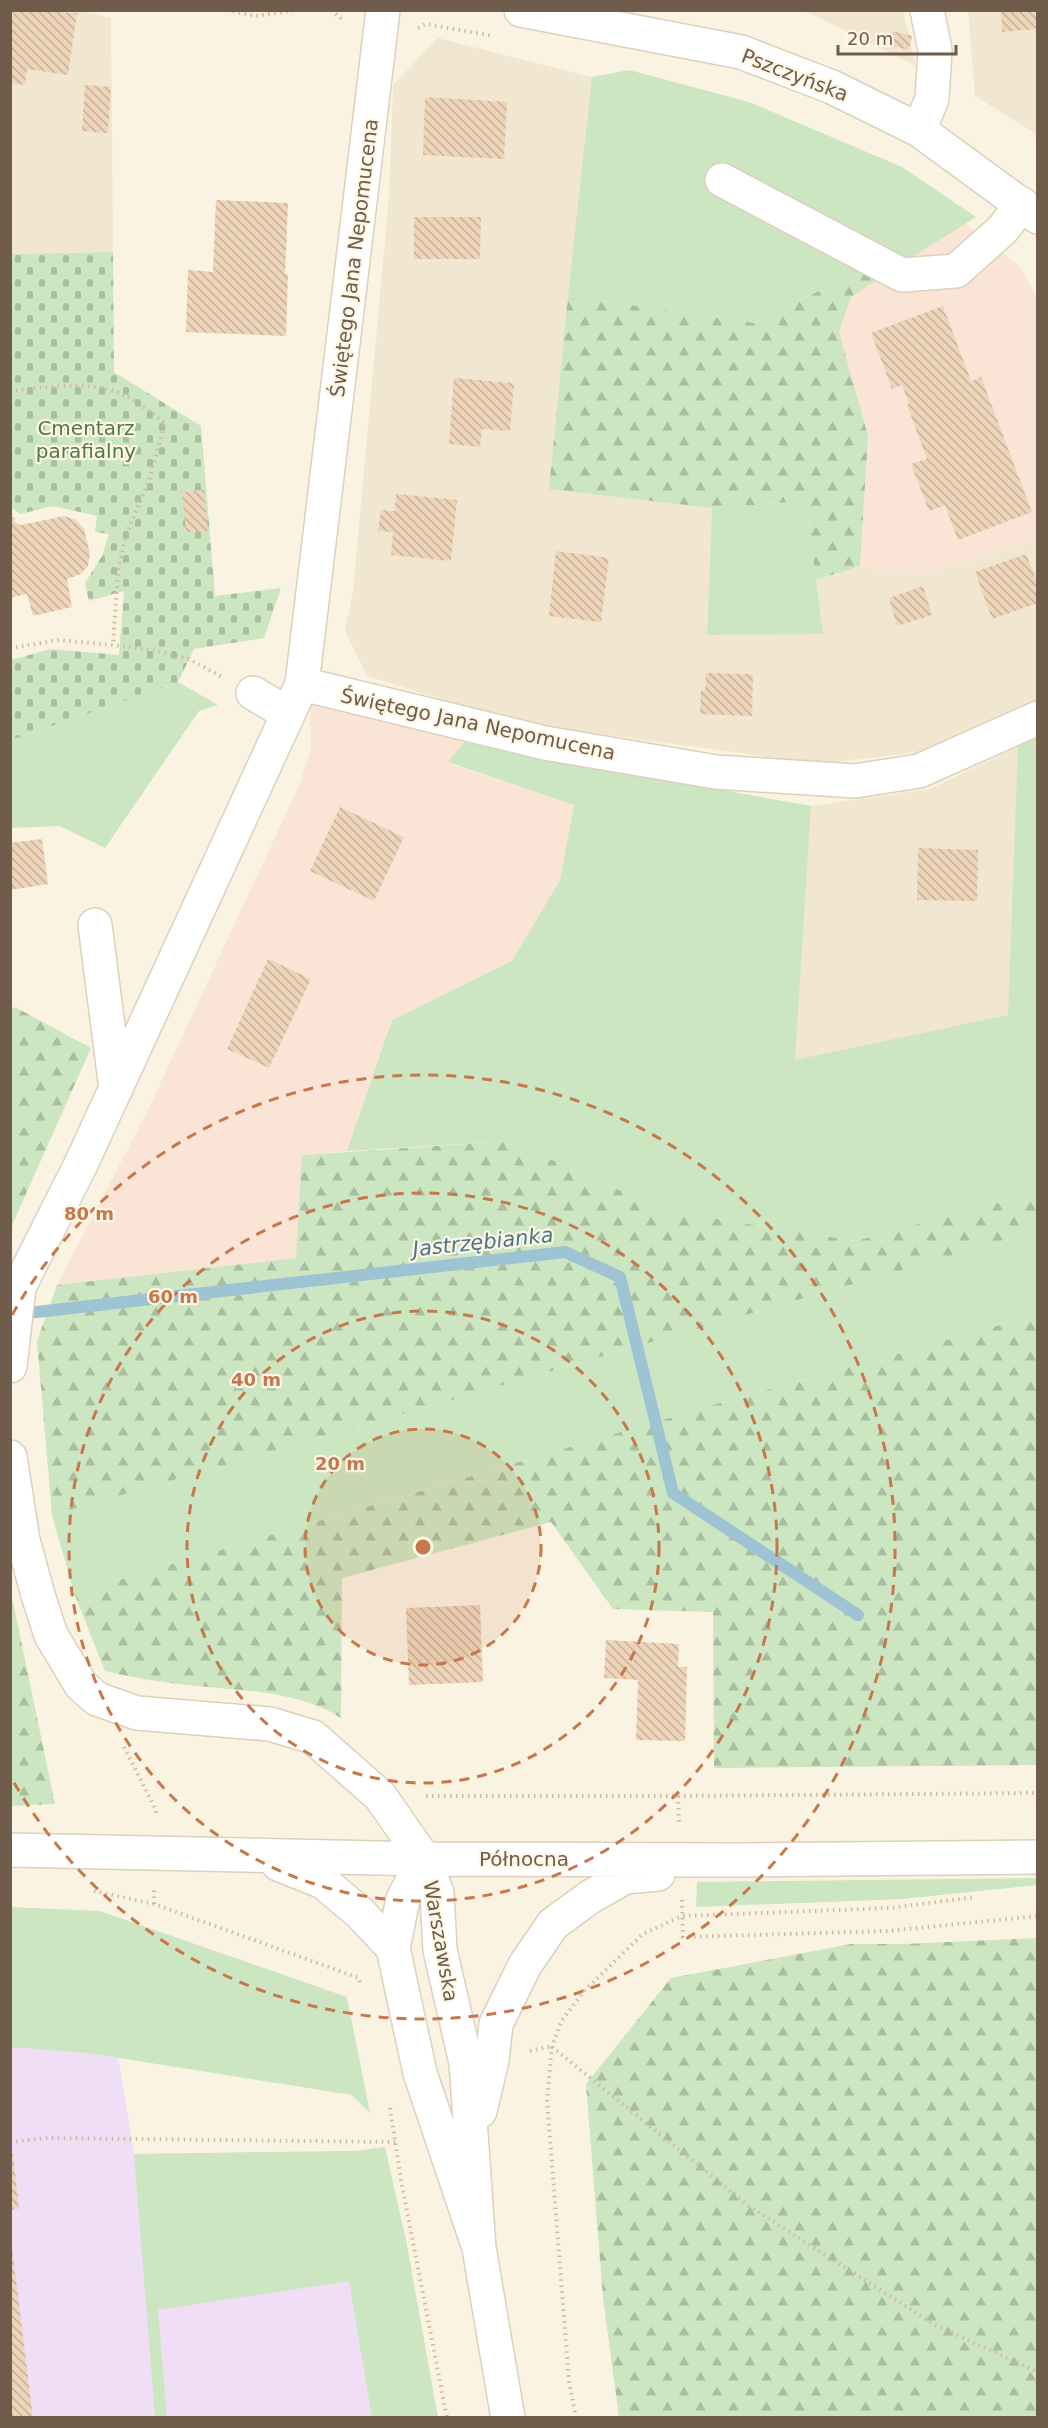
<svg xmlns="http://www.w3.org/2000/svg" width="1048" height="2428" viewBox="0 0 1048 2428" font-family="'DejaVu Sans',sans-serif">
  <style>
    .residential { fill: #f1e6d0 }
    .commercial { fill: #fae4d5 }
    .education { fill: #f0def6 }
    .green { fill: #cbe6c1 }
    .forest { fill: url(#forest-firs) }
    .cemetery { fill: url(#cemetery-stones) }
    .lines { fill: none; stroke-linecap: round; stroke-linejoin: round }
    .stream { stroke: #9ec4d3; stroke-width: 12 }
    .building { fill: url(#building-back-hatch) }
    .minor-casing { stroke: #ddd0bd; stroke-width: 36 }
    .path { stroke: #d2b89e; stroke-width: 4; stroke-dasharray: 1.5 4.5; stroke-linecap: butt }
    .minor { stroke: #fff; stroke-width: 33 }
    .ring { fill: none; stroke: #c7774c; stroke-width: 3; stroke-dasharray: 10 8 }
    .labels { text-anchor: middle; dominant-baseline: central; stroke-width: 4.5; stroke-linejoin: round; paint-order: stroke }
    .street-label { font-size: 20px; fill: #6f5c4a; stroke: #fef7e6 }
    .park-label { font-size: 20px; fill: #4f7a45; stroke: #fef7e6 }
    .water-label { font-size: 21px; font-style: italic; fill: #497688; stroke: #fef7e6 }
    .centre { fill: #c7774c; stroke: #fef7e6; stroke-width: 3 }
    .ring-label { font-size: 18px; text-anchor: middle; font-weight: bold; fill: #c7774c; stroke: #fef7e6; stroke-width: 4.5; stroke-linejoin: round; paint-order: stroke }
  </style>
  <defs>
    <pattern id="forest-firs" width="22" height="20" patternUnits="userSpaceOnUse" patternTransform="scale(1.5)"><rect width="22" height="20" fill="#cbe6c1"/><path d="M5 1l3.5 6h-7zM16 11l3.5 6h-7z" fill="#a9be9f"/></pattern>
    <pattern id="cemetery-stones" width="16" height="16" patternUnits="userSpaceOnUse" patternTransform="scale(1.5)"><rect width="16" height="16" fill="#cbe6c1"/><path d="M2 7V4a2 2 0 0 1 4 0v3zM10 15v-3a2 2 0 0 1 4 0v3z" fill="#a9be9f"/></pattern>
    <pattern id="building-back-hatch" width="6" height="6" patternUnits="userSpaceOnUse" patternTransform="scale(1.5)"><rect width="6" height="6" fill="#eed5ba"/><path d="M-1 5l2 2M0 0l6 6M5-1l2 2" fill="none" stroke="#c5b099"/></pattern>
  </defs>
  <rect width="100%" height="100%" fill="#faf3e1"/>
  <path class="residential" d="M10,11H81L111,18L113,252L11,254Z
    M805,11H903L916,66Z
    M968,11H1037V134L975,96Z
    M438,38L592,77L549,488L712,508L707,635L823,633L816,580L860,566L925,575L1037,538V700L943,749L820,764L519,723L367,676L345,631L353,592L389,197L393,85Z
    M1037,737V1192L784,1229L811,806L930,789Z"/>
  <path class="commercial" d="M964,222L1021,268L1037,298V538L925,575L860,566L868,436L839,332L851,297L900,261Z
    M310,705L469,736L448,763L574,805L560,880L512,961L392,1020L347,1151L302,1155L297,1258L57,1285L147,1112L299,786L311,749Z"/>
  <path class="education" d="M10,2040L117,2048L134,2154L355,2151L417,2417H11Z"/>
  <path class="green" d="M629,70L749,102L902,167L976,217L882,276L855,273L755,323L568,296L592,77Z
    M806,501L823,634L707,635L712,508Z
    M178,682L218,705L199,711L105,848L60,826L11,828V740Z
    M469,736L566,762L811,806L795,1060L1008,1015L1018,747L1037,737V1192L856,1241L666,1211L510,1141L347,1151L392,1020L512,961L560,880L574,805L448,762Z
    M1037,1231V1315L713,1405L74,1593L52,1515Z
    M1037,1878V1885L903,1899L696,1907L697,1882Z
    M10,1907L100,1911L347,1997L370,2113L352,2095L88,2053L11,2047Z
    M385,2147L406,2240L438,2417H372L349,2281L158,2310L167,2417H155L134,2154L355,2151Z"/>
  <path class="forest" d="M855,273L882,276L851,297L839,332L868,436L860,566L816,580L806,501L712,508L549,489L568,296L755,323Z
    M15,1007L91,1048L13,1223L11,1234L10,1011Z
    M510,1141L666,1211L856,1241L1037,1192V1231L52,1515L37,1341L57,1285L296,1258L302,1155Z
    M1037,1315V1765L714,1768L713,1612L613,1609L551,1522L342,1578L341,1718C298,1691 246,1691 197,1686C165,1683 135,1678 105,1671L74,1593L713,1405Z
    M11,1602H13L55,1804L11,1806Z
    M1037,1938V2417H619L603,2298L586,2084L671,1978L851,1944H904Z"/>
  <path class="cemetery" d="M113,252L114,372L201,426L215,596L281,588L264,638L194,649L178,682L11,740V660L51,649L119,655L124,591L89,601L85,583L102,556L109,534L95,532L97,516L53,506L20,514L11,507L10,254Z"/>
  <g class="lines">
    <path class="stream" d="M19,1314L565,1252L620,1277L673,1493L858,1615"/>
  </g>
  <path class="building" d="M13,10L77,13L68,75L27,69L25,85L10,83V27Z
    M1001,10H1038V29L1002,32Z
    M892,31L912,36L909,50L888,45Z
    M85,85L111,87L108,133L82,131Z
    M425,97L507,102L504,159L423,155Z
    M216,200L288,203L285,274H288L286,336L186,332L188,270L213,272Z
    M414,217H481L480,259H414Z
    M943,306L971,381L981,377L1032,512L958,540L945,505L929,511L911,464L927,459L907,405L909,404L902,385L892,389L871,333Z
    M454,378L514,383L510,431L482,429L480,447L449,444Z
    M204,490L208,531L186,532L182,492Z
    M396,494L457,500L451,561L391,555L393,532L378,531L381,510L395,511Z
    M64,516L76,520L84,529L90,554L88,566L81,574L67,579L72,607L33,616L27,594L10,598V518L14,517L15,522L21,525Z
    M556,551L609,558L601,622L549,616Z
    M1026,554L1038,585V603L992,619L975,572Z
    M923,586L932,615L897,626L889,598Z
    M706,673L753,674L752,716L700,714L701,691H705Z
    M340,807L404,837L374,901L310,871Z
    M42,839L48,884L10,890V843Z
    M918,848L978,850L977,901L917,900Z
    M268,959L311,979L269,1068L227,1049Z
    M480,1605L483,1682L409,1685L406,1608Z
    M606,1640L679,1644L678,1667H687L685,1741L636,1740L638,1680L604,1678Z
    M10,2154H13L19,2209L10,2210Z
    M10,2247H12L33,2418H10Z"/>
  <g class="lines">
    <g class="minor-casing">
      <path id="minor" d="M521,10L741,52L832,87L919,130L1038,217
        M919,130L932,99L935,50L927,10
        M722,180L902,275L956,271L1003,229L1022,204
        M302,684L545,743L716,772L855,781L919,771L1038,718
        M253,693L288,714
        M95,925L116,1089
        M10,1366L19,1287L81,1164L302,684L383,10
        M10,1457L23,1540L38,1595L51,1635L81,1685L97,1699L137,1713L270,1724L313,1737L380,1796L424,1859
        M10,1850L424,1859L741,1860L1038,1857
        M278,1864L323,1882L359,1912L393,1948
        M480,2111L492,2060L496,2024L525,1965L553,1924L590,1897L625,1877L658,1874
        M479,2248L420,2073L393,1948L403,1899L424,1859L437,1893L440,1950L466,2063L479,2248L508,2418"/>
    </g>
    <path class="path" d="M227,10L256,16L297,10
      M331,10L344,21
      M418,28L426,24L493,36
      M10,391C42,387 98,380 126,396C140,403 152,414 165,423L149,481L126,535L118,570L113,645
      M10,648L59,640L113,645L157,651L189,659L222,677
      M124,1747L156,1810V1816
      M426,1796H678L1038,1793
      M678,1796L679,1824
      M94,1891L154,1904L359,1978L360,1982
      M682,1900L683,1937L887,1931L1038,1916
      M154,1904V1890
      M552,2047L749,2206L935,2325L1038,2372
      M530,2051L552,2046
      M390,2108L401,2180L447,2418
      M10,2142L45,2138L396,2142
      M576,2418L569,2381L547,2100L552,2046L562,2020L585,1990L643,1934L682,1916L890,1908L976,1897"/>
    <use href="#minor" class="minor"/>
  </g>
  <circle cx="423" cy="1547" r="118" fill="#c7774c" fill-opacity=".12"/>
  <g class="ring">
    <circle cx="423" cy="1547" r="118"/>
    <circle cx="423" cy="1547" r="236"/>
    <circle cx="423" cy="1547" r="354"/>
    <path d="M12 1315A472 472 0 1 1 12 1779"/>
  </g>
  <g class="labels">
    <g class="street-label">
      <text transform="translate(795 75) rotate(21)">Pszczyńska</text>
      <text transform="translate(354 258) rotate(-83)">Świętego Jana Nepomucena</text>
      <text transform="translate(478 724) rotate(12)">Świętego Jana Nepomucena</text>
      <text x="524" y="1859">Północna</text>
      <text transform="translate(441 1941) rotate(80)">Warszawska</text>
    </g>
    <g class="park-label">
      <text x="86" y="428">Cmentarz<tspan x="86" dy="23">parafialny</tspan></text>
    </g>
    <g class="water-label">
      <text transform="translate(483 1242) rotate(-6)">Jastrzębianka</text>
    </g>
  </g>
  <circle cx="423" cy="1547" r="9" class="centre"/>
  <g class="ring-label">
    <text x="89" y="1220">80 m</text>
    <text x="173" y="1303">60 m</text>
    <text x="256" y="1386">40 m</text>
    <text x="340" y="1470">20 m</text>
  </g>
  <rect width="1048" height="2428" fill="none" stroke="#6f5c4a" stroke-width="24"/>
  <path d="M838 45v9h118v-9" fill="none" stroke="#6f5c4a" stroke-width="3"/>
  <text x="847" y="45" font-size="18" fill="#6f5c4a" stroke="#fef7e6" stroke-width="4.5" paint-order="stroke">20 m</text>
</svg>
